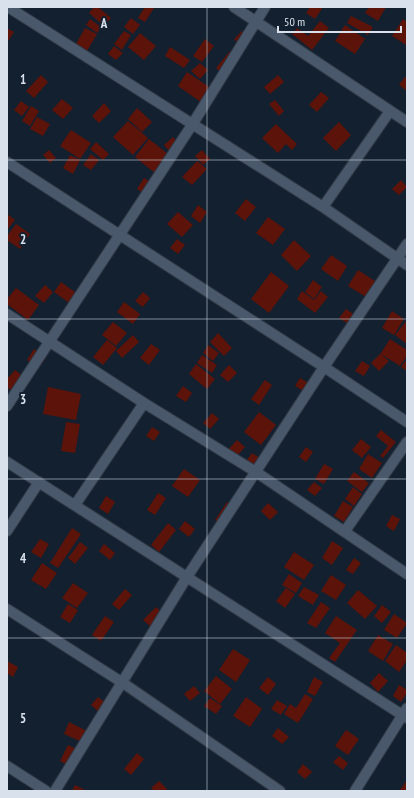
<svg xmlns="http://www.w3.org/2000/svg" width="414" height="798" viewBox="0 0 414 798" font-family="'PT Sans Narrow',sans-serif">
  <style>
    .building { fill: #5c130a }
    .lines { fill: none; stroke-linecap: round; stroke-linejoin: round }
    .minor-casing { stroke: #313946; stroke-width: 12 }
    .minor { stroke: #49586a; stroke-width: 10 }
    .grid { fill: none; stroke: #d9e2ec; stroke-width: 1; stroke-opacity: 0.55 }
    .grid-label { font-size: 13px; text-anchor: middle; font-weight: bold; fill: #d9e2ec; stroke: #13202f; stroke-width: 4; stroke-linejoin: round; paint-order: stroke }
  </style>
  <rect width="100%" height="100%" fill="#13202f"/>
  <path class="building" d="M94,7H98L111,18L104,26L89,13Z
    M145,7L154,8L145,22L138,18Z
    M310,7H323L315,19L306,13Z
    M369,7H386L378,21L365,13Z
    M351,16L373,27L368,35L347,23Z
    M131,18L140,25L133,34L124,27Z
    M90,19L101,27L97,33L86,25Z
    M403,19L407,22L406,45L392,36Z
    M320,21L329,28L312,50L292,34L297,28L308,36Z
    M345,25L365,39L355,54L335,41Z
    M7,28L14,32L9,40L7,39Z
    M85,28L97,34L87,51L76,44Z
    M124,31L131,35L122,50L114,44Z
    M242,31L249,37L242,46L234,39Z
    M140,33L156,46L144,60L128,47Z
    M205,39L214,46L202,62L193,56Z
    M114,46L123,53L116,60L108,54Z
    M170,47L190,60L184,68L165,56Z
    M230,51L238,57L224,75L216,68Z
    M200,63L208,70L200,79L191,71Z
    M187,72L215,91L205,105L178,86Z
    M41,75L48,82L34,98L26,91Z
    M278,75L284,82L270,94L264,87Z
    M405,77L407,79V91L399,85Z
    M321,92L329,98L317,112L309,105Z
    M62,99L73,108L63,119L52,110Z
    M275,100L284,111L279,116L269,104Z
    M21,101L29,107L22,116L14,110Z
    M104,103L111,111L99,123L92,116Z
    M31,106L39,111L30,126L22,121Z
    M137,108L152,122L142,132L128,119Z
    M37,117L50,124L43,136L30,129Z
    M128,121L148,138L133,155L113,137Z
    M339,122L351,135L336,151L323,138Z
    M276,124L297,144L292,150L286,144L278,153L262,138Z
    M71,130L91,143L80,159L60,146Z
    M173,137L179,145L171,153L164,145Z
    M149,139L169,155L155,173L135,157Z
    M96,142L109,154L103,160L90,149Z
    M49,150L56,158L50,163L43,155Z
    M202,150L210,159L203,165L195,156Z
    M91,154L99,160L91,170L83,165Z
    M70,155L80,160L73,174L63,168Z
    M197,161L207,169L192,185L182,177Z
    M144,178L154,184L146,195L137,189Z
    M401,180L407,187L399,195L392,189Z
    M246,199L256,207L245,221L235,213Z
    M198,205L207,212L200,223L191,216Z
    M178,212L193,225L182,237L167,224Z
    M7,214L15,220L7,230Z
    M268,217L285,229L273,245L256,233Z
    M16,224L30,234L20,249L7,240V236Z
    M177,239L185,245L178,254L170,248Z
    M294,240L311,256L297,271L281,255Z
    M331,255L347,266L338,281L321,269Z
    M358,270L381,285L371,300L348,286Z
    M271,272L289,286L269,313L251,299Z
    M313,280L322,287L314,299L305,292Z
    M61,282L79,295L72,305L54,292Z
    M45,285L53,292L44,303L35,296Z
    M16,288L39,305L28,320L7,304V299Z
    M302,291L314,300L321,291L328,297L315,313L297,299Z
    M143,292L150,298L143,307L135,301Z
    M124,302L140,314L133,324L117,312Z
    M346,309L359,318L353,327L339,318Z
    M392,311L404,319L394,335L382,328Z
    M407,320V344L395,335Z
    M113,322L127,333L116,346L102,335Z
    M218,333L232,348L224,356L210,342Z
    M133,335L139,342L122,358L116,351Z
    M390,339L407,350V356L400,366L381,354L389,361L379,371L371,363L381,353Z
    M107,340L117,348L103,365L93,357Z
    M151,344L160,350L149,365L140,358Z
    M208,345L219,353L213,361L203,353Z
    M34,349L46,358L39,368L27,360Z
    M202,355L217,365L212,373L197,363Z
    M407,359V371L401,367Z
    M362,361L370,366L364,376L355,371Z
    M196,364L215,379L207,389L189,374Z
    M229,365L237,373L228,382L220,375Z
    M15,370L24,377L13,392L7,387V376L9,377Z
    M300,378L314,386L309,394L295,386Z
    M265,380L272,385L259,405L251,399Z
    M183,386L192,393L186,402L176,396Z
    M48,387L81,394L76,420L43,414Z
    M259,412L276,425L261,445L244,432Z
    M212,413L219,419L210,429L203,423Z
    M66,422L80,424L75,453L61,451Z
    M152,427L160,432L154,441L146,436Z
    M381,430L396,442L383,458L380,456L388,446L376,436Z
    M361,439L371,447L362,458L352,450Z
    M237,440L245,447L237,456L229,449Z
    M306,447L313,452L306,462L299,457Z
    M252,453L266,462L260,470L246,461Z
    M368,454L382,463L372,478L359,469Z
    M324,464L333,469L324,484L315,479Z
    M184,469L200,480L188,497L172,486Z
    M354,472L369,483L362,492L347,481Z
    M314,482L322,488L315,496L307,490Z
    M353,487L362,494L354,506L345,499Z
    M158,493L166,498L155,515L147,510Z
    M106,496L115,502L108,514L99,508Z
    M343,501L353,507L344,522L334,516Z
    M227,502L235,507L223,525L215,520Z
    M268,503L278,512L270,520L261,511Z
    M392,515L400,519L394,531L386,526Z
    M185,521L195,529L189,537L179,529Z
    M168,523L176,530L159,552L151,545Z
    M72,528L81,534L58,568L50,563Z
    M40,539L49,544L41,558L31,552Z
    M332,541L343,548L332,565L322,558Z
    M80,542L88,548L75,564L68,558Z
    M104,544L115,553L110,560L99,551Z
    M294,552L314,565L304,580L284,567Z
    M354,558L361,563L353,574L346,570Z
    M42,563L57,573L46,589L31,580Z
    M289,574L302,583L296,593L282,585Z
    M331,575L346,585L336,600L321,591Z
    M73,583L88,593L77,608L62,598Z
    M304,587L319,595L313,605L298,596Z
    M286,588L295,594L285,608L276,601Z
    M125,589L132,595L119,610L112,604Z
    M358,590L377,606L365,619L347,603Z
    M321,602L330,608L316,628L307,623Z
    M68,604L78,610L70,623L60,617Z
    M382,605L391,612L382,623L374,616Z
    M156,607L164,614L151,627L143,620Z
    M394,614L407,623L397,638L384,630Z
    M105,616L114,622L101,641L92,635Z
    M336,616L357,630L335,662L329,658L340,643L325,633Z
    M378,635L393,644L383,661L368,651Z
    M396,645L407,653V660L399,672L385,661Z
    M233,649L250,660L236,682L219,670Z
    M7,661L18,667L13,677L7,673Z
    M379,673L388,681L378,692L370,683Z
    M216,676L232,689L220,704L204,691Z
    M268,677L276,684L268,695L259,688Z
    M314,677L323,682L315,696L307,692Z
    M399,685L407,690V693L401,702L393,696Z
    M194,686L200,693L190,701L184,694Z
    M305,694L313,699L298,723L284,714L290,704L296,708Z
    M98,697L107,704L99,712L91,705Z
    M246,697L262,709L250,727L233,716Z
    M210,698L222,706L216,714L204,706Z
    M277,700L287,706L281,715L271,709Z
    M69,722L87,731L82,742L64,734Z
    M278,728L289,737L282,744L272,736Z
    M346,730L359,739L348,755L335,746Z
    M68,745L76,749L68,765L60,761Z
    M137,753L144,759L131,775L124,769Z
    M339,756L348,763L343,770L333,762Z
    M303,764L312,772L305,779L297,772Z
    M407,780V791H399Z
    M159,781L167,789L165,791H154L151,788Z
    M75,785L87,791H72Z"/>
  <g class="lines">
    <g class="minor-casing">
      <path id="minor" d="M8,7L323,207L407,265
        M234,7L407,122
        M7,162L324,367L407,422
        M323,207L390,111
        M7,314L144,403L256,472L407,574
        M7,406L192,125L265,7
        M7,462L407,718
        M75,505L144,403
        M7,531L39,482
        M345,531L407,442
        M7,609L123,683L280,791
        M7,766L46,791
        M55,791L187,577L324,367L407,244
        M355,791L407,708"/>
    </g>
    <use href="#minor" class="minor"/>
  </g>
  <path class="grid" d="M207,7V791M7,160H407M7,319H407M7,479H407M7,638H407"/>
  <g class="grid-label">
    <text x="104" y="28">A</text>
    <text x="23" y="84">1</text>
    <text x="23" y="244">2</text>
    <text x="23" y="404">3</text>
    <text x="23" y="563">4</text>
    <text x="23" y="723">5</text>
  </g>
  <rect width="414" height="798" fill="none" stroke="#d9e2ec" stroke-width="16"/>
  <path d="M278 26v6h123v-6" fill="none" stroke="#d9e2ec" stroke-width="2"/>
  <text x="284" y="26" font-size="12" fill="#d9e2ec" stroke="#13202f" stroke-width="3" paint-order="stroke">50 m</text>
</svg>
